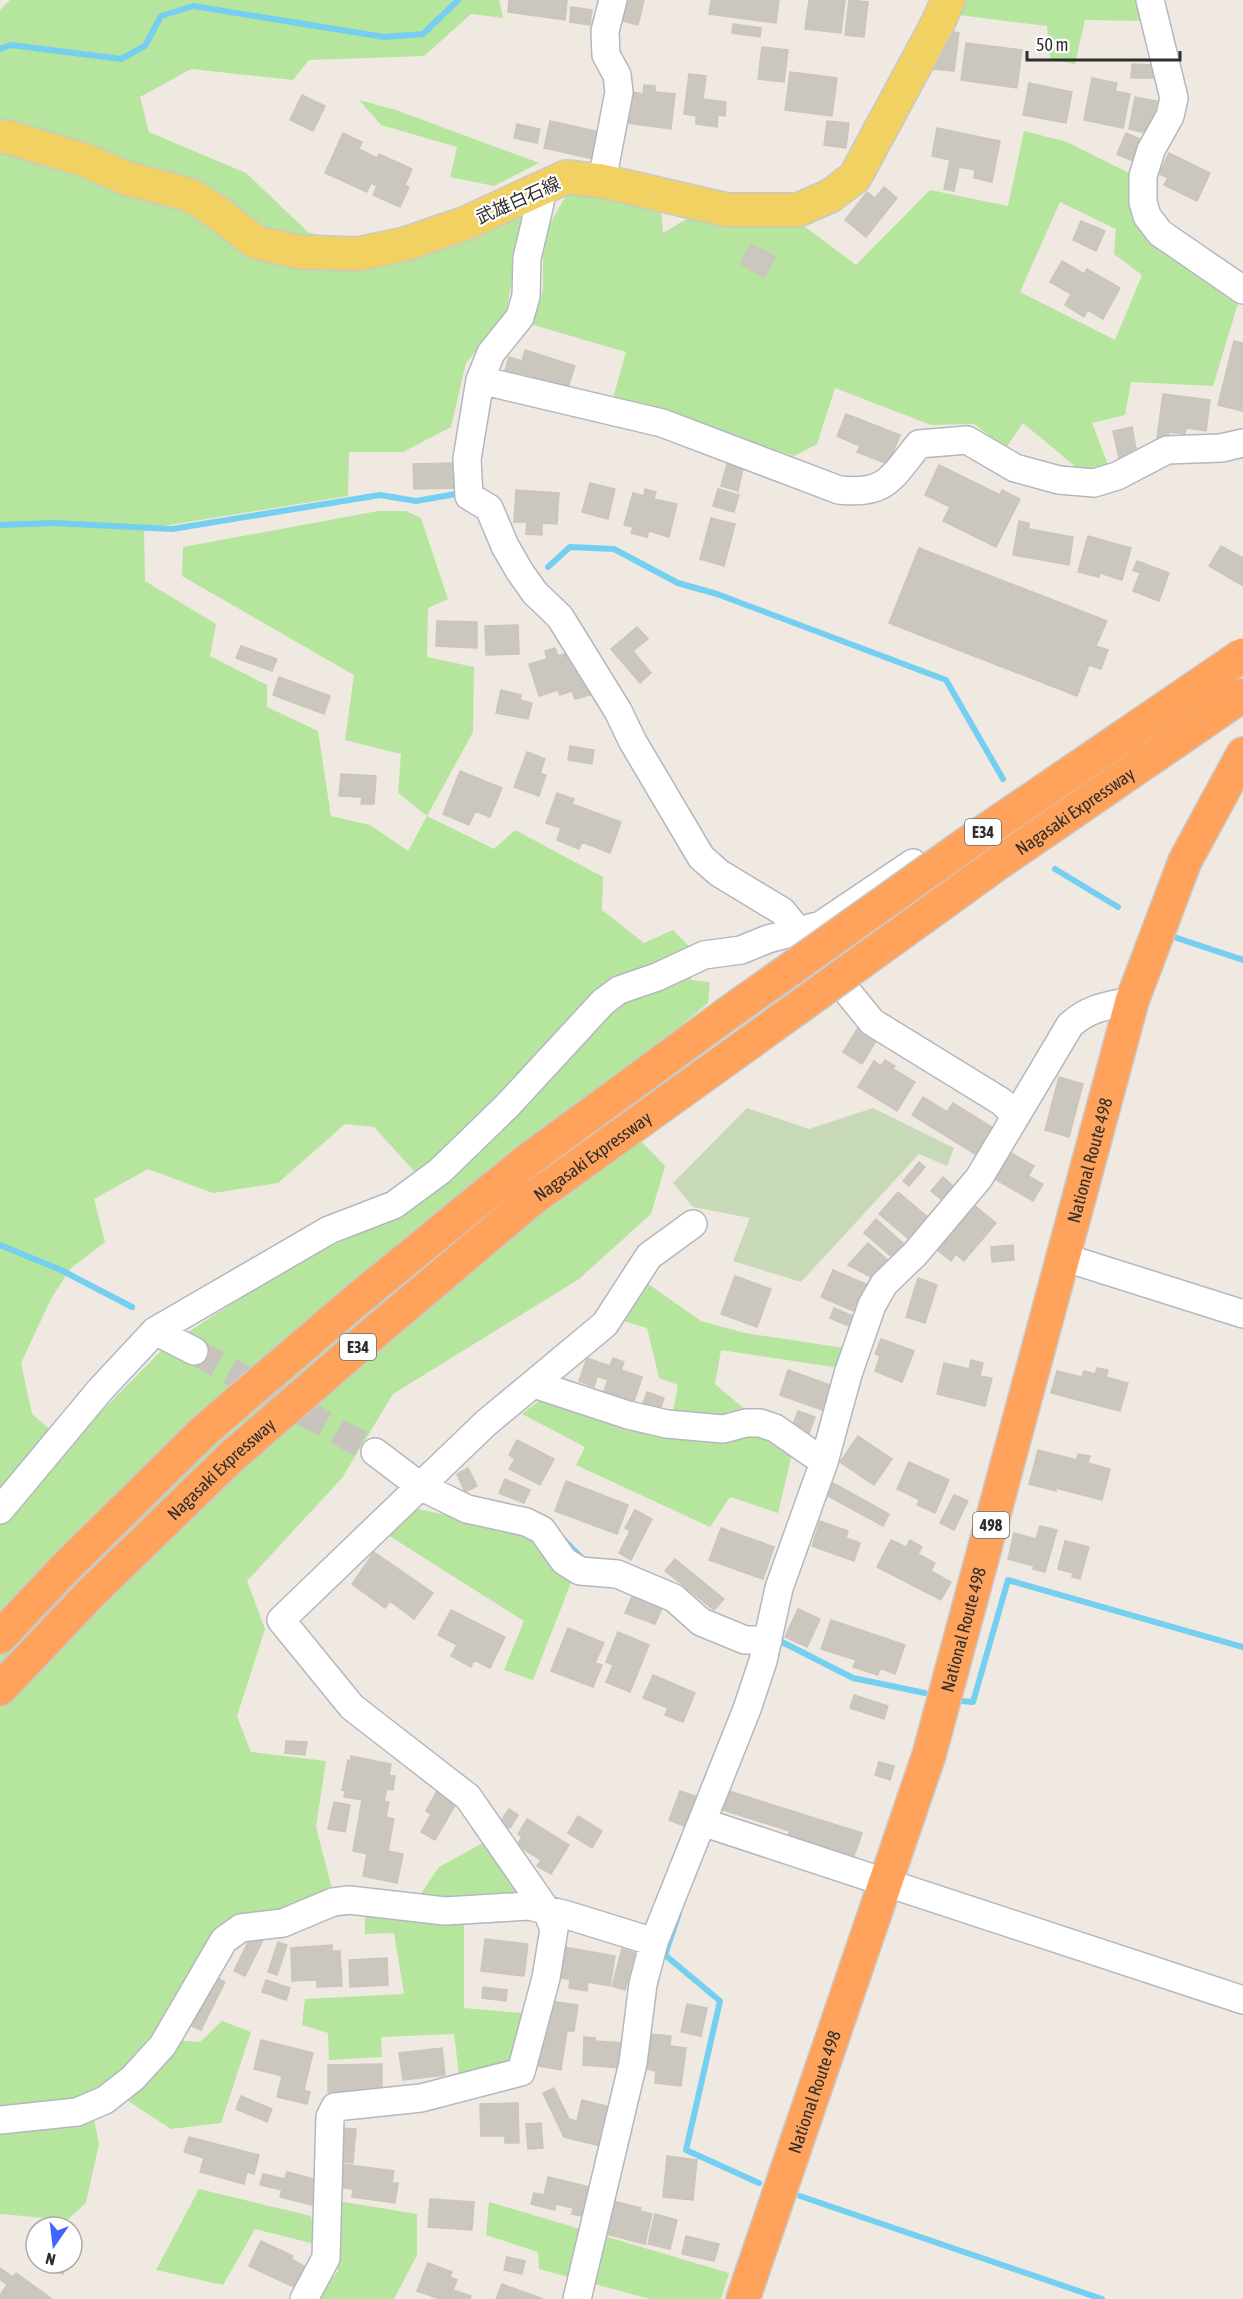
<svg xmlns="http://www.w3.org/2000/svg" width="1243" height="2299" viewBox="0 0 1243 2299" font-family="'Asap Condensed','Noto Sans JP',sans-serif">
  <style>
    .green { fill: #b6e59e; fill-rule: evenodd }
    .cemetery { fill: #c8d9b8 }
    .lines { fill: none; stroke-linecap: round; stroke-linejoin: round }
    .stream { stroke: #75cff0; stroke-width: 6 }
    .building { fill: #cbc7bf; stroke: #cbc5ba; stroke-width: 1.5 }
    .minor-tunnel { stroke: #c8c4bd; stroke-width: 27; stroke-dasharray: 27 14; stroke-linecap: butt }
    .minor-casing { stroke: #b4b7c1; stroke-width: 30 }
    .major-casing { stroke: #c9c9c9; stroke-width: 36 }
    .highway-casing { stroke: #c9c9c9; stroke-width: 36 }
    .minor { stroke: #fff; stroke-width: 27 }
    .major { stroke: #f2d163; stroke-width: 33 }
    .highway { stroke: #ffa35c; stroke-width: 33 }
    .highway-bridge-casing { stroke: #c9c9c9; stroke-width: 36; stroke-linecap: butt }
    .highway-bridge { stroke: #ffa35c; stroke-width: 33 }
    .labels { text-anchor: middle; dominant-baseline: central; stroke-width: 4.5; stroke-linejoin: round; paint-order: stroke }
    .shield { fill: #fff; stroke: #6d6d6d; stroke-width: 1.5 }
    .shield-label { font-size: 16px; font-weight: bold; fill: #2e2e2e }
    .street-label { font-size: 18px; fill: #2e2e2e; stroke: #fff }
  </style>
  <rect width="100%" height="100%" fill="#efe9e1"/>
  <path class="green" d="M10,0H499L503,18L471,14L424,56L309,60L293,80L191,69L140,97L149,132L246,173L309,233L424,252L523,214L506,315L466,363L451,427L403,452H349L348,496L144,529L145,581L216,624L210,656L267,685V707L318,731L331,816L370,825L408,851L427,816L398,793L401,754L345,740L354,675L182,576L183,547L378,511H406L421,518L448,599L428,608L427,657L474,667L473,732L427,816L494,849L515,830L603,877L602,910L644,943L673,930L690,947L691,980L710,982L708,1003L597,1096L665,1166L651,1214L579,1279L393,1394L342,1478L247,1581L265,1629L237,1716L251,1752L326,1761L316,1827L333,1893L287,1911L238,1915L210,1939L156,2040L131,2067L89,2094L99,2144L86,2203L67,2220L0,2214V10ZM345,1124L374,1127L422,1180L409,1212L301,1259L165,1347L68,1445L32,1414L21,1363L51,1299L70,1269L105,1242L94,1199L148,1169L213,1193L278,1183Z
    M957,0H1139L1147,21L1085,20L1075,64L1050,59L1047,26L951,14Z
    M359,100L396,110L539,163L494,186L450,177L457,147L381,125Z
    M1024,131L1067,142L1133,175L1143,230L1240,297L1213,386L1131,382L1125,415L1092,423L1109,467L1083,473L1023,423L1006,448L974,424L931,425L835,388L817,444L794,456L613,398L626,352L530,324L543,290V236L568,192L661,210L663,233L697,213L804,226L856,265L930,190L1008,206ZM1060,202L1116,229L1114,254L1142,275L1115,340L1020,292Z
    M644,1281L701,1321L745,1333L844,1348L840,1368L721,1350L715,1384L793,1450L778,1513L730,1497L710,1527L576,1465L585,1447L522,1414L539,1401L669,1433L678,1385L659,1378L647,1328L613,1318Z
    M409,1507L534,1534L572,1580L533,1680L504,1670L524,1621L388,1535Z
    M488,1840L525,1898L464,1906V2008L522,2013L512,2063L459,2075L454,2034L381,2037L382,2057L329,2060L328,2033L302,2025L305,1999L404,1994L394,1933L365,1934V1896L416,1901L439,1867Z
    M222,2021L251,2032L221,2123L171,2129L125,2099L174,2040L200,2042Z
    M199,2189L311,2216L315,2244L255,2229L223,2285L156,2270Z
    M338,2201L417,2214V2255L394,2299H316L338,2271Z
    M489,2202L729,2273L721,2299H650L539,2269L538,2252L486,2235Z"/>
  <path class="cemetery" d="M747,1108L809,1129L873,1108L954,1148L947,1166L919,1154L801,1282L733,1261L750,1218L693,1207L673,1183Z"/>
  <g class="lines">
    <path class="stream" d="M0,49L11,45L121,59L145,46L161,16L193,6L384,37L423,34L458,0
      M0,525L54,523L172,529L380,495L416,501L456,494
      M548,567L570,547L614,549L678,583L717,594L946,680L1003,779
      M1055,869L1118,907
      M1174,937L1243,960
      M0,1245L61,1270L132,1307
      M565,1541L581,1557
      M782,1642L853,1678L925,1693
      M961,1701L973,1702L1008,1580L1243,1647
      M679,1913L665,1955L720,2001L686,2150L759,2183
      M800,2196L1102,2299"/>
  </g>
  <path class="building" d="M509,0H567L565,20L508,12Z
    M629,0H644L638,25L623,21Z
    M711,0H779L776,23L709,14Z
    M809,0H845L841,33L805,29Z
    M849,0L868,2L864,37L845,35Z
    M571,7L592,10L590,25L570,22Z
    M733,24L761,28L760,37L732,33Z
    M946,31L959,33L954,71L933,69Z
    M966,43L1022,50L1017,88L961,80Z
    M762,47L788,50L784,82L758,79Z
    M1132,64L1153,65V78H1131Z
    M790,72L837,78L832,116L785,110Z
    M689,74L706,76L703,99L726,102L725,116L718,115L717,127L696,124V116L684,114Z
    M1092,78L1117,83L1115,91L1130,94L1123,128L1084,120Z
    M1029,83L1072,92L1066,123L1023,115Z
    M644,85L655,86V92L675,94L671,129L628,123L632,92L643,94Z
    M302,95L325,106L313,131L290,120Z
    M1135,97L1157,101L1150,134L1129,129Z
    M550,121L600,132L594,159L544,148Z
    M827,121L849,123L846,148L824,145Z
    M517,124L540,129L537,143L514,138Z
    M937,128L1000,141L992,182L974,178L975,170L959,167L954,191L944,189L950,160L932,156Z
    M343,133L362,142L359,149L377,158L379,154L412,169L405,185L409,187L400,207L373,195L377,186L371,183L367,192L325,173Z
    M1126,133L1144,141L1135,162L1117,154Z
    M1169,153L1210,173L1197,201L1164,185L1168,178L1159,174Z
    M884,187L897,198L866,237L845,220L867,192L875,198Z
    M1081,221L1105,231L1096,251L1073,240Z
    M751,244L775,257L764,277L740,264Z
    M1062,261L1084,274L1087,269L1120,288L1103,319L1088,310L1084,317L1065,305L1071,294L1050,282Z
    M1234,341L1243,343L1242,411L1218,405Z
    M525,350L575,366L568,387L521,373L520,375L505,371L509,357L522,361Z
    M1163,394L1210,400L1206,431L1186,428L1185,434L1169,432L1168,440L1157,438Z
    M846,414L900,435L888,464L857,452L860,446L837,436Z
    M1132,427L1137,454L1119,458L1113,431Z
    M456,463V488L414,489L413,464Z
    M727,464L743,469L738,491L721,486Z
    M939,465L1000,495L1002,490L1020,499L996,547L943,521L950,507L925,495Z
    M590,483L615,489L608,519L582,512Z
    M645,489L656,492L654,499L677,504L669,537L649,531L647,537L631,533L633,527L624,525L633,493L644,496Z
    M718,489L739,495L734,512L713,506Z
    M516,490L559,493L557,524L542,523V535L526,534L527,522H514Z
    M711,518L735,524L724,566L700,559Z
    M1019,521L1029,523V529L1073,537L1069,565L1013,555Z
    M1088,536L1131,548L1122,580L1100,573L1099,577L1078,572Z
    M1221,546L1243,558V586L1209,566Z
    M919,548L1107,621L1096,646L1108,650L1101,669L1089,665L1077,696L889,623Z
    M1137,561L1169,573L1159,601L1133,591L1140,573L1133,570Z
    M437,621L477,622V648L436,646Z
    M518,625L519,654L486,655L485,626Z
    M637,627L648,639L633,651L651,673L640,683L611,649Z
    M241,646L277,659L272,671L236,658Z
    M555,648L558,656L570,652L576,672L582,670L593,694L575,699L572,691L560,695L558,690L539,696L529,664L547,659L545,651Z
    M279,677L330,696L324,714L273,695Z
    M501,690L521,695L520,700L532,703L528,719L496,713Z
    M570,746L594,750L592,764L568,760Z
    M527,752L545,759L540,773L546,775L539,796L514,787Z
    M460,771L502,788L490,817L475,811L469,825L443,814Z
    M341,774L376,776L374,804H361L362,797L339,796Z
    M557,793L574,799L572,804L621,822L610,853L582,842L579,849L557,840L561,828L546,823Z
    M859,1026L878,1038L862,1064L843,1052Z
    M885,1060L895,1066L893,1069L915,1082L897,1111L858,1087L874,1061L881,1066Z
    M1059,1077L1083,1084L1069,1137L1045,1130Z
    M923,1097L947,1112L953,1103L995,1129L978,1156L912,1115Z
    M1011,1153L1034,1166L1028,1176L1043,1184L1033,1201L995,1179Z
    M919,1162L925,1167L909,1186L903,1181Z
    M943,1177L955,1188L943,1201L931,1191Z
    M898,1192L929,1218L910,1240L879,1214Z
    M973,1204L996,1223L964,1261L956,1254L951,1261L935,1248Z
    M876,1219L904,1244L892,1257L864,1233Z
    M868,1243L889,1261L873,1278L848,1265Z
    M1013,1245L1014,1260L992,1262L991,1247Z
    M833,1270L868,1285L856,1312L821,1297Z
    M735,1276L771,1289L757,1327L721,1314Z
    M918,1278L937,1285L925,1323L906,1317Z
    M834,1308L855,1317L851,1327L830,1318Z
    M881,1339L914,1351L902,1382L875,1371L880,1356L875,1354Z
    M587,1358L610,1366L613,1358L624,1362L621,1370L642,1377L633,1404L603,1394L608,1380L597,1376L594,1387L579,1381Z
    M971,1360L983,1363L980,1376L992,1378L985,1406L937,1394L944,1363L969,1369Z
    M1097,1368L1108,1370L1106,1377L1128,1383L1120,1411L1051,1393L1057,1371L1082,1377L1084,1371L1095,1374Z
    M788,1370L833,1386L825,1411L780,1395Z
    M647,1392L664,1398L659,1412L642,1406Z
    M798,1411L815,1417L808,1436L793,1425Z
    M858,1436L892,1459L874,1485L840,1462Z
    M517,1440L554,1459L540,1485L509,1469L515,1459L509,1455Z
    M1038,1450L1077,1460L1078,1454L1090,1456L1088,1463L1110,1469L1102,1500L1056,1488V1491L1029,1484Z
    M909,1462L949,1480L935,1513L917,1505L920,1500L897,1489Z
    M468,1468L477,1486L465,1492L457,1474Z
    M505,1479L530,1490L524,1503L499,1493Z
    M566,1481L628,1505L617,1534L555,1511Z
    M833,1483L889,1514L883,1526L826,1495Z
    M954,1495L968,1501L954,1530L940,1523Z
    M635,1510L652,1519L631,1560L619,1553L630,1531L625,1528Z
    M820,1521L848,1531L846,1538L860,1543L854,1561L812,1546Z
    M1040,1526L1057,1530L1045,1572L1033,1569L1034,1566L1008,1559L1014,1533L1036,1539Z
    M721,1528L774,1547L763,1579L709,1560Z
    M891,1540L906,1547L910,1540L922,1547L918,1554L935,1563L931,1571L951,1582L941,1600L877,1567Z
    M1065,1541L1089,1547L1080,1579L1072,1577L1073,1573L1058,1569Z
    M374,1552L433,1593L414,1619L390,1601L385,1608L352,1584Z
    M675,1559L724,1599L714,1610L665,1571Z
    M634,1592L664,1604L655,1624L625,1613Z
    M798,1609L820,1619L807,1647L785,1637Z
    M451,1610L505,1637L490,1668L474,1660L471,1667L451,1656L457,1645L438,1635Z
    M831,1620L905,1645L895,1674L880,1668L878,1675L853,1667L856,1660L821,1649Z
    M568,1628L604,1643L595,1663L602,1665L593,1687L551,1671Z
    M618,1632L649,1645L630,1692L606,1682L613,1665L606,1662Z
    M653,1675L695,1693L683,1722L665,1715L668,1708L643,1698Z
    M854,1695L888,1706L884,1719L850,1708Z
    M286,1741L307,1742L305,1755L285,1753Z
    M351,1756L391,1764L389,1775L395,1776L393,1790L387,1789L384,1801L389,1802L386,1817L394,1819L388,1851L403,1854L397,1883L363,1876L367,1854L353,1851L362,1800L344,1797L345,1791L342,1790L348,1760L351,1761Z
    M879,1762L894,1766L890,1780L875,1775Z
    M437,1791L457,1802L435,1840L421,1832L431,1814L426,1811Z
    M680,1791L698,1797L687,1827L669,1820Z
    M729,1791L862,1833L854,1856L788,1835L790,1831L723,1810Z
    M334,1802L350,1805L345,1832L328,1829Z
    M509,1809L518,1815L510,1828L500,1822Z
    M578,1816L602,1831L592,1848L568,1833Z
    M527,1819L569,1845L551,1874L537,1866L541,1860L517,1845L522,1837L518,1834Z
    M252,1934L263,1940L245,1976L234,1971Z
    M485,1939L528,1944L524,1976L481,1971Z
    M278,1942L287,1945L277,1975L268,1972Z
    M332,1945V1951H340L342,1986L317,1987V1980L292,1981L291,1948Z
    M564,1947L615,1956L610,1986L588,1982L587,1991L569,1988L570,1979L559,1978Z
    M622,1949L635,1953L625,1990L612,1986Z
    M387,1958L388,1985L350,1987L349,1960Z
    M214,1976L225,1982L201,2030L189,2025Z
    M266,1980L290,1988L286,2000L262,1992Z
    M483,1987L507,1990L506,2001L482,1998Z
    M549,2001L578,2005L574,2031H567L561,2070L538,2066Z
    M687,2004L707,2008L701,2036L681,2032Z
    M650,2034L671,2036L670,2046L686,2048L681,2086L655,2083L656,2071L646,2069Z
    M584,2037L595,2038V2041L624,2043L622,2068L583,2065Z
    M261,2040L313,2053L304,2090L310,2092L307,2104L277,2097L282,2076L254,2069Z
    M442,2048L445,2075L403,2080L399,2053Z
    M382,2064V2091L328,2092V2065Z
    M554,2088L569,2119L577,2121L582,2100L610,2107L601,2146L564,2137L543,2093Z
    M241,2096L272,2109L267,2122L236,2109Z
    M518,2103L519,2143H505V2136H481L480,2104Z
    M541,2123L543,2148L528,2149L526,2124Z
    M340,2128L356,2129L353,2163L338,2162Z
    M189,2137L259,2155L254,2174L247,2172L244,2184L200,2172L204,2158L184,2152Z
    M667,2156L697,2160L693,2200L663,2197Z
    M341,2164L394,2171L392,2183H398L395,2203L352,2197L353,2189L337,2187Z
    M287,2172L318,2180L312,2205L280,2197L282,2190L260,2185L263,2174L285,2179Z
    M548,2177L594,2188L586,2217L572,2214L573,2208L556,2204L555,2210L531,2204L534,2193L544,2195Z
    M430,2199L474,2202L472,2230L428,2227Z
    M613,2201L641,2208L640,2211L652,2214L645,2244L606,2234Z
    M655,2214L677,2220L670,2249L648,2244Z
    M686,2236L719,2244L714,2261L682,2254Z
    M261,2241L293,2256L291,2259L306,2267L296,2288L249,2266Z
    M507,2257L525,2261L522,2274L504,2270Z
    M52,2263H69L63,2274L50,2268Z
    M428,2263L452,2272L450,2277L457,2280L453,2290L471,2296L470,2299H440L417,2291Z
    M0,2268L13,2277L16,2273L52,2299H0V2295L7,2285L0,2279Z
    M502,2284L543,2299H496Z"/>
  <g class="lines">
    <path class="minor-tunnel" d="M194,1351L375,1452"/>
    <g class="minor-casing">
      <path id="minor" d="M1150,0L1174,98L1170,116L1151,150L1143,176V202L1147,216L1160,233L1243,290
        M602,181L619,92L617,75L606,55L605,31L613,0
        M540,189V203L527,258L526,296L520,317L491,353L480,380L467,459L469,496L489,508L505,546L520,572L535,593L560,617L618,711L633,742L701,857L719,873L782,911L872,1022L1002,1102L1016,1116
        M480,380L662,423L839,490C887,495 891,478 919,444L967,440L1015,468L1059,480L1094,483L1117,476L1167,450L1221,448L1243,443
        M1063,1257L1243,1314
        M155,1331L194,1351
        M534,1384L628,1415L667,1424L723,1429L746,1423H760L775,1428L824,1462
        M375,1452L420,1486L467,1509L526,1522L542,1530L564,1561L580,1571L617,1574L674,1598L701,1622L745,1640H768
        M0,1510L100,1390L155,1331L329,1230L394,1205L440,1171L507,1106L603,1002L619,990L657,977L704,955L741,950L768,939L821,925L913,863
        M702,1822L1243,2000
        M0,2120L77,2112L105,2100L133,2078L163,2045L224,1940L241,1928L283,1923L333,1902L349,1900L445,1911L529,1906L567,1915L654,1942
        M304,2299L326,2258L330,2117L335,2107L421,2098L521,2072L546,1978L554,1929L547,1911L468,1797L352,1707L281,1620L486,1423L605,1324L649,1256L693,1224
        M577,2299L633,2063L643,1984L654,1942L747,1709L763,1661L779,1588L824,1462L848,1374L872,1305L884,1284L915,1254L979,1178L1070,1025C1090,1007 1107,1006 1132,1001"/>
    </g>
    <g class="major-casing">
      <path id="major" d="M0,137H8L84,160L126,178L190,195L217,212L255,242L299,252L358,254L405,244L466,223L566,177L602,181L727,210H798L830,196L855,177L938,23L948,0"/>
    </g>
    <g class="highway-casing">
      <g id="highway">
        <path d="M0,1637L66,1567L204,1431L353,1303L524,1163L727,1014"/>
        <path id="s1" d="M0,1689L90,1594L230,1458L376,1331L532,1199L749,1043"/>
        <path id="s2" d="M743,2299L929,1755L1132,1001L1185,861L1243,754"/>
      </g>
    </g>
    <use href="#minor" class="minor"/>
    <use href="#major" class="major"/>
    <use href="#highway" class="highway"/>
    <g class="highway-bridge-casing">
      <g id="highway-bridge">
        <path d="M727,1014L972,840L1243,655"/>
        <path id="s3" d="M749,1043L997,864L1243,695"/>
      </g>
    </g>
    <use href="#highway-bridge" class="highway-bridge"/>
  </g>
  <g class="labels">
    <g class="shield">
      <rect x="965" y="819" width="36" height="26" rx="4.5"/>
      <rect x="340" y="1334" width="36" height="26" rx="4.5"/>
      <rect x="973" y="1512" width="36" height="26" rx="4.5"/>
    </g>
    <g class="shield-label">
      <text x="983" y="832">E34</text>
      <text x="358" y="1347">E34</text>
      <text x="991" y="1525">498</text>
    </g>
    <g class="street-label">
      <text transform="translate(518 200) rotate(-24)">武雄白石線</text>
      <text stroke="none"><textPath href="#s3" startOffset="400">Nagasaki Expressway</textPath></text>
      <text stroke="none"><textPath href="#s1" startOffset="798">Nagasaki Expressway</textPath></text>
      <text stroke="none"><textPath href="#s2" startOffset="1191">National Route 498</textPath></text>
      <text stroke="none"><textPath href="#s1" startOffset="312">Nagasaki Expressway</textPath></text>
      <text stroke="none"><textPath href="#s2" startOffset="705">National Route 498</textPath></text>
      <text stroke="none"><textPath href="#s2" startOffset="219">National Route 498</textPath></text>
    </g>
  </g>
  <g transform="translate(54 2245) rotate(194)"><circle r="28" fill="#ffffff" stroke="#ababab" stroke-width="1.5"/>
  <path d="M0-4.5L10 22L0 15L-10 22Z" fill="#4264fb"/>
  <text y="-9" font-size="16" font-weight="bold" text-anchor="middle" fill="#2e2e2e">N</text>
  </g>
  <path d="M1027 51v9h153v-9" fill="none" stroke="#2e2e2e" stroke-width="3"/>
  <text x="1036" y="51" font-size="18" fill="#2e2e2e" stroke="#ffffff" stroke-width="4.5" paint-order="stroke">50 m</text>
</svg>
